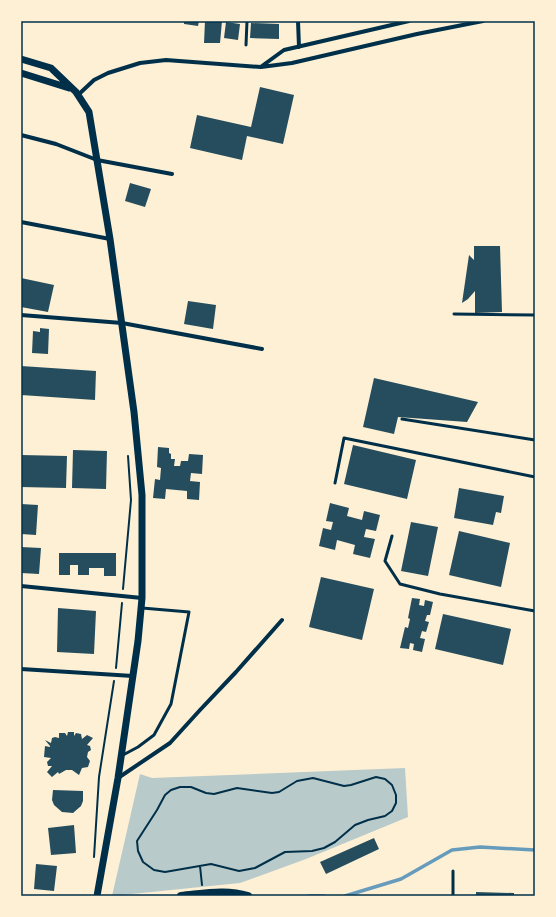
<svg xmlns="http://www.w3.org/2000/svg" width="556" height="917" viewBox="0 0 556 917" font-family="Georgia,serif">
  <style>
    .green { fill: #b9caca }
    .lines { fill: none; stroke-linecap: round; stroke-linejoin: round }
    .stream { stroke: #669bbc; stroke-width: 3.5 }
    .building { fill: #264d5e }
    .path { stroke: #003049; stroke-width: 2 }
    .service { stroke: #003049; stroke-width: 3 }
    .minor { stroke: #003049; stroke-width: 4 }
    .tertiary { stroke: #003049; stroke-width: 7 }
    .secondary { stroke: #003049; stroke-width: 8 }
    .neatline { fill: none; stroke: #003049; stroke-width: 1.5 }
  </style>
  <rect width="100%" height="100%" fill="#fdf0d5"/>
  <path class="green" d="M405,768L408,817L306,859L240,883L112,896L140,774L152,778Z"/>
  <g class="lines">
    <path class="stream" d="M309,896H324
      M345,896L401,879L452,850L480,847L535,850"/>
  </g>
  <path class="building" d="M184,21H199L198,26L184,24Z
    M205,21H222L220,43H204Z
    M226,22L240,24L238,40L224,38Z
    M251,23L279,24V39L250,38Z
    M260,87L294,95L283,144L247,136L242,160L190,148L197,115L251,127Z
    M130,183L151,189L145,207L125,201Z
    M474,246H500L502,312L475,313V291L468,299L462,303L469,255L474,260Z
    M21,278L54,285L48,312L21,307Z
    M188,301L216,305L213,329L184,324Z
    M40,328L49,329L48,354L32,353L33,331L40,332Z
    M21,366L96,371L95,400L21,395Z
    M374,378L478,402L467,422L398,417L394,434L363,427Z
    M353,445L416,460L407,499L344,484Z
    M158,447L169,448V453L171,454V459H175L174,466H180L181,461H188L189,454L203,455L202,474L191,473L190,481L200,482L199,500L187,499V491L166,489L165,499L153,498L155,479L160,480L161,468L157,467Z
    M73,450L107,451L106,489L72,488Z
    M21,455L67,456L66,488L21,487Z
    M459,488L504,496L501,513L496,512L493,525L454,518Z
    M330,503L349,508L347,516L362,520L364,511L380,515L376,531L366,529L364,537L375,539L370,558L353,554L355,545L337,540L335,550L319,546L323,528L331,530L333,522L326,521Z
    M21,504L38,505L36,535L21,534Z
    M411,522L438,527L428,576L401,571Z
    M459,531L510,543L501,587L449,575Z
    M21,547L41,548L39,574L21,573Z
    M59,553H116V576H104V568H89V575H78V565H70V575H59Z
    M321,577L374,589L362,640L309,627Z
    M412,598L420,599L419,605L424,606L425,600L433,602L430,615H427L425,621L429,622L426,632L422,631L420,638L425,639L422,652L413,650L414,644L410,643L409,649L400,648L405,627L408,628L410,619L408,618Z
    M58,608L96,611L94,654L57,652Z
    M443,614L511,629L503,665L435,649Z
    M68,732H74V736L76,733L81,734L82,739L87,735L93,738L87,745L90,746L91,750L88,752L87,757L90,761L88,767L82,768L79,775L72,770H66L59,774L58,772L52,777L47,772L52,766H48L47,762L51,758L44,757L45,746L50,747V746L45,740L51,743L52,738L55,737L59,738V733H65L67,736Z
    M53,790L83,791V801L81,806L73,813L62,812L54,805L52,800Z
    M74,825L76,853L51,855L48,828Z
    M374,838L379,849L326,874L320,862Z
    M36,864L57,866L54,891L34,889Z
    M476,892L514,893V896H476Z"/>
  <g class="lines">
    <path class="path" d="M123,589L131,500L128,456
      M116,668L122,603
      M376,777L385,779L392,785L396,795V803L392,811L385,816L368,820L355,825L335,842L324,848L312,851L285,852L255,868L239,871L211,864L165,872L154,870L143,862L138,851L137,841L157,810L165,795L171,790L180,787H191L206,793L214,794L237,788L272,793L279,792L297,781L313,778L344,786L351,785Z
      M94,857L99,777L114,681
      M200,866L202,885"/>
    <path class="service" d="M246,45L247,21
      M454,314L535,315
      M402,419L535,440
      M335,483L344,438L535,477
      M392,536L385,561L400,584L440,594L535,611
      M123,755L138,747L154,735L171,704L189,612L142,608
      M453,896V871"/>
    <path class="minor" d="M298,21L299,47
      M262,66L284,50L409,21
      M78,95L94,80L108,73L140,63L166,60L261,67L292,63L417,34L483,21
      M21,135L56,144L97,160L172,174
      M21,222L110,239
      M21,315L122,323L262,349
      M21,586L142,598
      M21,669L133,676
      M118,778L170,743L200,710L236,672L282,620"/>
    <path class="tertiary" d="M21,59L51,68L76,92L89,112L110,239L134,412L142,495V598L138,641L118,778L97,896
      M21,73L69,88"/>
    <path class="secondary" d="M181,896C203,894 226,889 248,896"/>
  </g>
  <rect width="556" height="917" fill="none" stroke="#fdf0d5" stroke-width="44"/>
  <rect x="22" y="22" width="512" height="873" class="neatline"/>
</svg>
